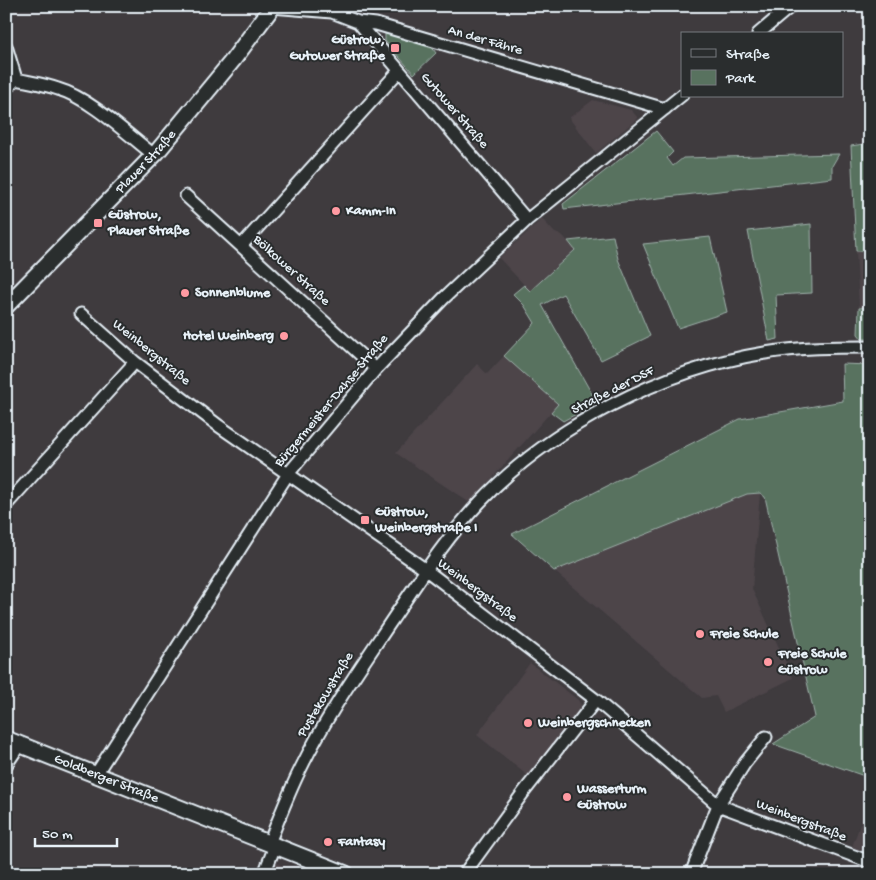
<svg xmlns="http://www.w3.org/2000/svg" width="876" height="880" viewBox="0 0 876 880" font-family="'Gochi Hand',sans-serif">
  <style>
    .built { fill: #4d454a }
    .green { fill: #58725f; stroke: #a0b2ac }
    .lines { fill: none; stroke-linecap: round; stroke-linejoin: round }
    .minor-casing { stroke: #e8f1f8; stroke-width: 15 }
    .secondary-casing { stroke: #e8f1f8; stroke-width: 19 }
    .minor { stroke: #2a2d2e; stroke-width: 11 }
    .secondary { stroke: #2a2d2e; stroke-width: 15 }
    .poi-dot { fill: #ff9aa2; stroke: #2a2d2e; stroke-width: 2 }
    .labels { text-anchor: middle; dominant-baseline: central; stroke-width: 4; stroke-linejoin: round; paint-order: stroke }
    .poi-label { font-size: 14px; font-weight: bold; fill: #e8f1f8; stroke: #2a2d2e; text-anchor: start }
    .street-label { font-size: 14px; fill: #e8f1f8; stroke: #2a2d2e }
  </style>
  <rect width="100%" height="100%" fill="#3f3b3e"/>
  <filter id="ink" filterUnits="userSpaceOnUse"><feTurbulence type="fractalNoise" baseFrequency=".02" numOctaves="2"/><feDisplacementMap in="SourceGraphic" scale="10" xChannelSelector="R" yChannelSelector="G"/><feConvolveMatrix kernelMatrix="1 2 1 2 8 2 1 2 1" color-interpolation-filters="sRGB"/></filter>
  <g filter="url(#ink)">
    <path class="built" d="M593,100L631,110L638,118L596,153L569,118Z
      M542,219L555,233L562,235L575,249L530,291L499,258Z
      M856,251H870V307L859,308Z
      M504,356L558,404L470,503L396,453L477,364L487,374Z
      M760,493L752,589L793,678L724,712L716,696L702,698L554,571L747,494Z
      M530,663L578,700L581,705L578,711L528,776L477,735Z
      M870,797V853L852,847Z
      M276,863L304,874H272Z"/>
    <path class="green" d="M385,32L431,46L436,53L414,74L385,41Z
      M656,131L673,152L667,158L673,166L683,158L839,154L832,166V178L564,209L563,204Z
      M870,143V251H856L851,146Z
      M811,224L812,293L776,295L778,339L769,341L748,231Z
      M613,236L618,259L650,336L601,360L563,294L542,305L597,403L563,421L551,412L558,404L504,356L535,323L524,305L513,294L524,285L530,291L575,250L568,241Z
      M710,237L727,312L678,328L643,244Z
      M870,307V339H862L858,334L859,308Z
      M842,364L870,365V778L773,744L815,717L765,497L760,493L747,494L554,571L512,534L740,419L843,401Z"/>
    <g class="lines">
      <g class="minor-casing">
        <path id="minor" d="M272,7L332,12L358,22L376,24L665,109
          M358,22L527,220
          M758,34L791,6
          M6,46L16,79
          M16,79C30,82 44,84 58,89C90,98 128,135 154,155
          M6,89L16,79
          M186,196L376,369
          M241,246L399,71
          M81,314L135,362L219,426L426,570L596,700L718,805L870,862
          M6,505L135,362
          M6,765L20,744
          M96,774L288,474L376,369L444,298L527,220L682,95
          M269,843C279,819 288,794 300,770C325,718 358,671 390,623C418,582 445,539 480,502C550,427 664,369 765,353C800,347 835,347 870,347
          M264,874L275,846
          M464,874L523,793L596,700
          M691,874L718,805L745,763L766,737"/>
      </g>
      <g class="secondary-casing">
        <g id="secondary">
          <path id="s1" d="M6,306L157,152L233,60L273,6"/>
          <path id="s2" d="M6,739L346,874"/>
        </g>
      </g>
      <use href="#minor" class="minor"/>
      <use href="#secondary" class="secondary"/>
    </g>
  </g>
  <g class="poi-dot">
    <rect x="390" y="43" width="10" height="10" rx="2.5"/>
    <circle cx="336" cy="211" r="5"/>
    <rect x="93" y="218" width="10" height="10" rx="2.5"/>
    <circle cx="185" cy="293" r="5"/>
    <circle cx="284" cy="336" r="5"/>
    <rect x="360" y="515" width="10" height="10" rx="2.5"/>
    <circle cx="700" cy="634" r="5"/>
    <circle cx="768" cy="662" r="5"/>
    <circle cx="528" cy="723" r="5"/>
    <circle cx="567" cy="797" r="5"/>
    <circle cx="328" cy="842" r="5"/>
  </g>
  <g class="labels">
    <g class="poi-label">
      <text x="385" y="40" text-anchor="end">Güstrow,<tspan x="385" dy="16">Gutower Straße</tspan></text>
      <text x="346" y="211">Kamm-In</text>
      <text x="108" y="215">Güstrow,<tspan x="108" dy="16">Plauer Straße</tspan></text>
      <text x="195" y="293">Sonnenblume</text>
      <text x="274" y="336" text-anchor="end">Hotel Weinberg</text>
      <text x="375" y="512">Güstrow,<tspan x="375" dy="16">Weinbergstraße I</tspan></text>
      <text x="710" y="634">Freie Schule</text>
      <text x="778" y="654">Freie Schule<tspan x="778" dy="16">Güstrow</tspan></text>
      <text x="538" y="723">Weinbergschnecken</text>
      <text x="577" y="789">Wasserturm<tspan x="577" dy="16">Güstrow</tspan></text>
      <text x="338" y="842">Fantasy</text>
    </g>
    <g class="street-label">
      <text transform="translate(485 41) rotate(16)">An der Fähre</text>
      <text transform="translate(454 111) rotate(49)">Gutower Straße</text>
      <text stroke="none"><textPath href="#s1" startOffset="201">Plauer Straße</textPath></text>
      <text transform="translate(291 271) rotate(42)">Bölkower Straße</text>
      <text transform="translate(151 353) rotate(39)">Weinbergstraße</text>
      <text transform="translate(613 391) rotate(-27)">Straße der DSF</text>
      <text transform="translate(332 401) rotate(-50)">Bürgermeister-Dahse-Straße</text>
      <text transform="translate(477 591) rotate(37)">Weinbergstraße</text>
      <text transform="translate(326 695) rotate(-59)">Pustekowstraße</text>
      <text stroke="none"><textPath href="#s2" startOffset="108">Goldberger Straße</textPath></text>
      <text transform="translate(801 821) rotate(21)">Weinbergstraße</text>
    </g>
  </g>
  <rect width="876" height="880" fill="none" stroke="#2a2d2e" stroke-width="25"/>
  <rect x="12" y="12" width="851" height="855" fill="none" stroke="#e8f1f8" stroke-width="2" filter="url(#ink)"/>
  <rect x="681" y="32" width="162" height="65" fill="#2a2d2e" stroke="#767b7f"/>
  <rect x="691" y="49" width="25" height="8" fill="#2a2d2e" stroke="#767b7f"/>
  <text x="726" y="58" font-size="15" fill="#e8f1f8">Straße</text>
  <rect x="691" y="70" width="25" height="15" fill="#58725f" stroke="#767b7f"/>
  <text x="726" y="82" font-size="15" fill="#e8f1f8">Park</text>
  <path d="M35 838v8h82v-8" fill="none" stroke="#e8f1f8" stroke-width="2.5"/>
  <text x="42" y="838" font-size="15" fill="#e8f1f8" stroke="#2a2d2e" stroke-width="4" paint-order="stroke">50 m</text>
</svg>
